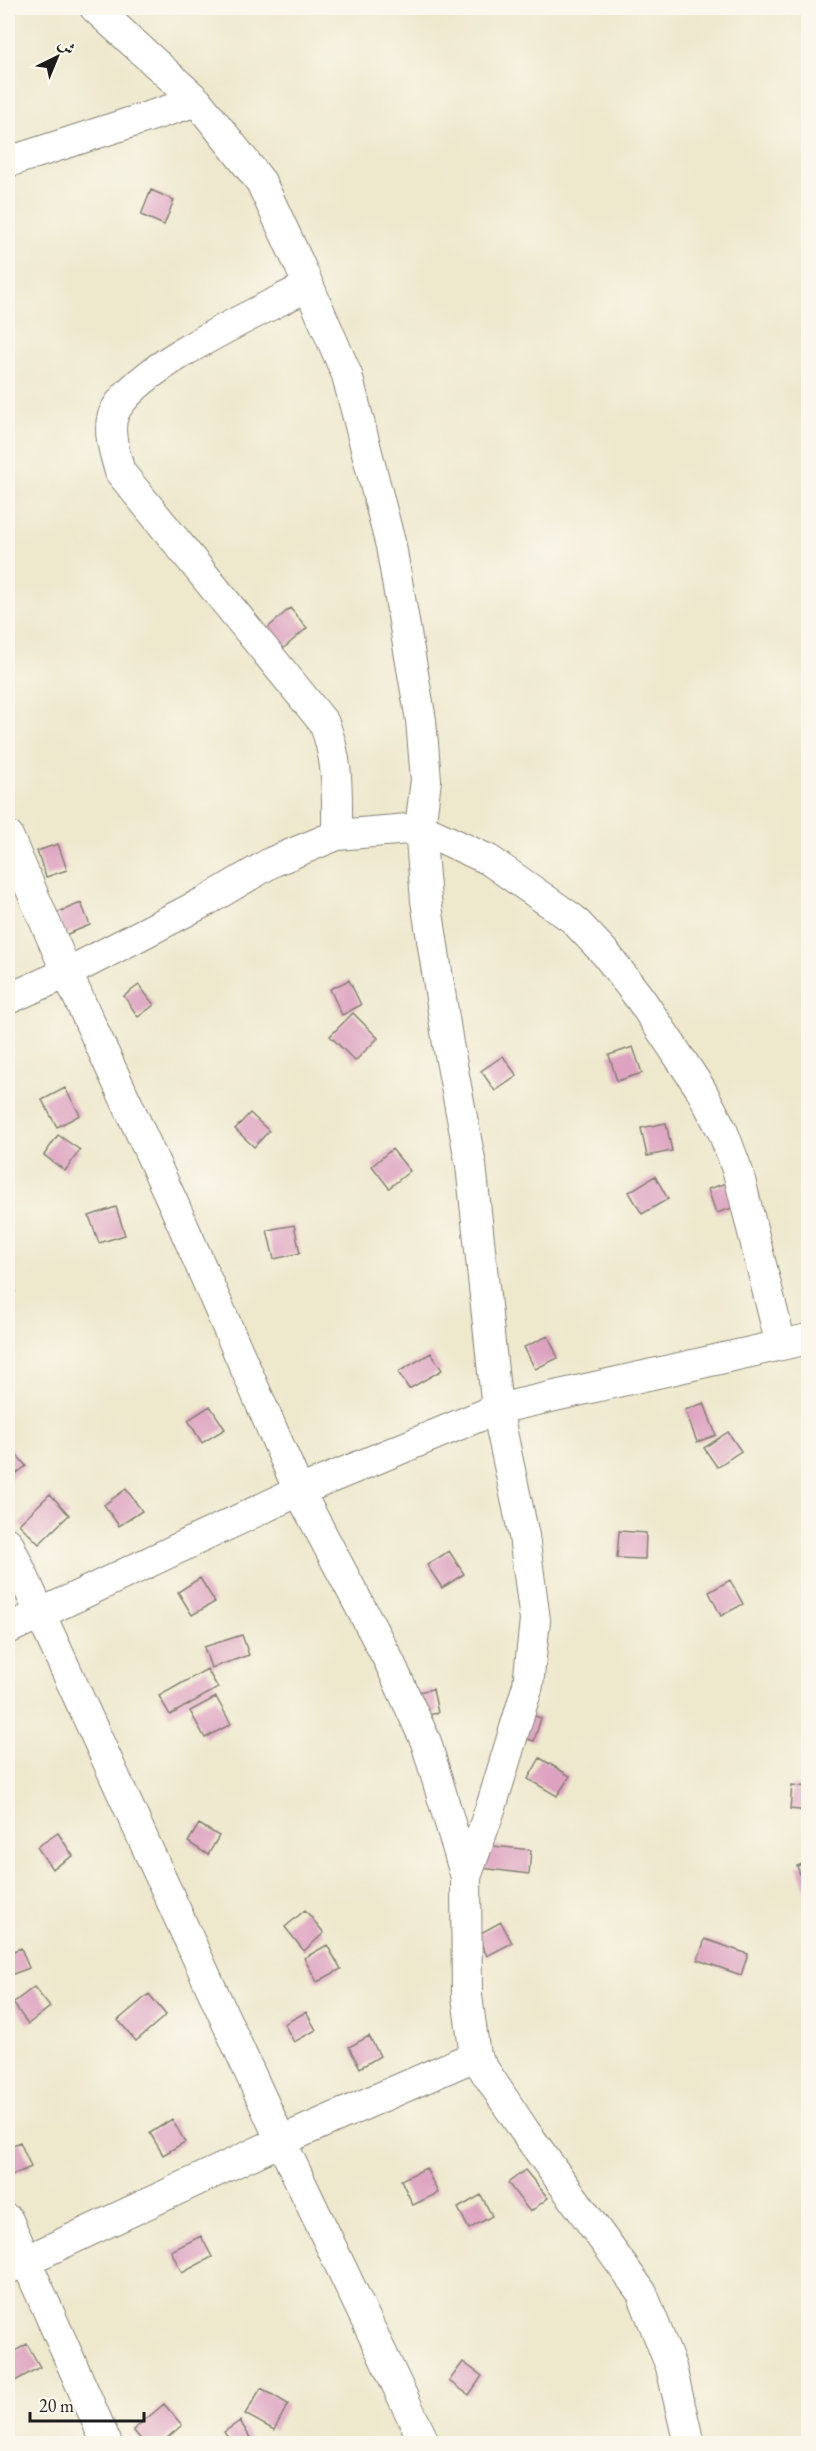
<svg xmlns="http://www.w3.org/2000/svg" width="816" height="2451" viewBox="0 0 816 2451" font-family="'EB Garamond',Amiri,serif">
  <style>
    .building { fill: #dda2c0 }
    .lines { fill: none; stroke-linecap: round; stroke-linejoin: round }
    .minor-casing { stroke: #858274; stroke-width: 32 }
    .minor { stroke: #fff; stroke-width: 30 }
  </style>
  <rect width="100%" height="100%" fill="#fbf7ec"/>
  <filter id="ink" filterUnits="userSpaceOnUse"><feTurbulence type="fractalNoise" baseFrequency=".0167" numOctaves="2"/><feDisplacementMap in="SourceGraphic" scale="12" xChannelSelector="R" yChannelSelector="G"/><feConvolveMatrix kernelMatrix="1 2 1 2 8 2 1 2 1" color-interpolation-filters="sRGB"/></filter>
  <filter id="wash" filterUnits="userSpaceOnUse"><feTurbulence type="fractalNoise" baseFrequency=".008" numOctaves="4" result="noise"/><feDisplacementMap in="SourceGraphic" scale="24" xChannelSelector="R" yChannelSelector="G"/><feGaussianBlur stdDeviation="1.35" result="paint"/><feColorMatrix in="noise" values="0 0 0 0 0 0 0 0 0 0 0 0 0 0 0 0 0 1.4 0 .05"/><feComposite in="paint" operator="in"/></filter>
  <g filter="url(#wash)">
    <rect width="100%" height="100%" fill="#eee8cd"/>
    <g id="blocks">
      <path class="building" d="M151,190L174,200L164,225L141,215Z
        M290,608L307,628L278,653L261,634Z
        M58,844L67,870L46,877L37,851Z
        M81,903L90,925L65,935L56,913Z
        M349,980L361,1005L342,1015L330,989Z
        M139,985L154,1005L138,1017L124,996Z
        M353,1013L378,1038L355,1061L330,1036Z
        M633,1047L642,1073L617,1081L609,1055Z
        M503,1056L517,1076L495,1091L481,1071Z
        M65,1088L80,1115L57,1127L42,1100Z
        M250,1113L269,1131L254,1147L235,1129Z
        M666,1123L672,1151L647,1156L641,1128Z
        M58,1135L80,1150L65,1171L44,1155Z
        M392,1149L410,1171L389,1188L372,1166Z
        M655,1176L668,1199L642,1214L629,1192Z
        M730,1182L739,1206L716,1213L708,1189Z
        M116,1207L125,1235L99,1243L89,1216Z
        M294,1225L300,1253L274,1259L267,1230Z
        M9,1258L15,1292L8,1293V1259Z
        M548,1336L558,1358L535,1369L524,1347Z
        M431,1353L442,1370L409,1389L398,1372Z
        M704,1403L716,1435L697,1442L685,1410Z
        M210,1406L225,1429L202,1443L188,1420Z
        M728,1432L741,1451L717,1467L704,1448Z
        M11,1448L26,1466L8,1480V1451Z
        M126,1489L142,1511L119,1526L104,1505Z
        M50,1494L69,1515L39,1544L19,1524Z
        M619,1531L646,1533L645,1559L617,1558Z
        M449,1551L464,1574L442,1588L427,1565Z
        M200,1578L215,1602L192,1615L178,1592Z
        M730,1580L743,1604L721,1616L709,1592Z
        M242,1635L249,1655L211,1668L204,1647Z
        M207,1669L218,1688L170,1715L159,1696Z
        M433,1689L438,1713L413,1718L408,1694Z
        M216,1697L231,1724L205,1738L190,1711Z
        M517,1710L541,1718L534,1741L509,1733Z
        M540,1758L570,1776L557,1796L528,1779Z
        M792,1785L808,1787V1811L790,1809Z
        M199,1824L219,1836L208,1855L188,1842Z
        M58,1833L73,1856L52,1869L37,1847Z
        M484,1845L531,1850L529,1874L482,1868Z
        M808,1862V1889L806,1890L797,1866Z
        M305,1910L324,1933L304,1951L285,1927Z
        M501,1922L512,1943L487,1956L477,1935Z
        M705,1939L748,1954L741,1975L698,1960Z
        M327,1945L341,1969L317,1982L304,1958Z
        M21,1948L29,1968L8,1976V1953Z
        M34,1987L50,2007L28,2024L13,2003Z
        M149,1994L166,2015L136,2041L118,2020Z
        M306,2012L316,2030L294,2042L284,2024Z
        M369,2036L380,2056L360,2068L349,2047Z
        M172,2119L185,2142L163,2155L150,2133Z
        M20,2142L31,2167L8,2177V2147Z
        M426,2168L438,2193L413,2205L401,2180Z
        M525,2170L548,2198L530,2212L508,2183Z
        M481,2195L492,2216L469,2229L458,2208Z
        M201,2236L212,2257L182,2273L171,2251Z
        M27,2344L40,2367L15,2381L8,2367V2355Z
        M463,2362L482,2376L469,2395L449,2381Z
        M261,2388L288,2404L274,2430L245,2414Z
        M164,2404L182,2425L160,2444H145L133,2430Z
        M240,2421L254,2444H232L224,2432Z"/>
    </g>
  </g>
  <g filter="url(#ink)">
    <use href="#blocks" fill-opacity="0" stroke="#858274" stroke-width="1.5"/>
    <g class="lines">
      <g class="minor-casing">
        <path id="minor" d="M95,8L197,101L261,182L300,266L347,375L391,546L421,720L426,780L420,828L426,900L448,1044L471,1165L497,1409L524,1536L535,1620L528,1685L492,1804L466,1877
          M8,162L197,101
          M308,286C259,312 143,363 116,409C105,427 115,453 120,472L324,723C339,761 337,794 337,835
          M8,836L67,973L174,1205L299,1491L389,1661L426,1742L466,1877L467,1996L475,2056L524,2130L642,2293L671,2367L689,2444
          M8,999L67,973L206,901L272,862L337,835L420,828L489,860L573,919L606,954L641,1000L700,1088L723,1132L738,1172L781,1345
          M8,1543L281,2141L425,2444
          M8,1629L299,1491L497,1409L808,1339
          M8,2220L107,2444
          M8,2269L281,2141L475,2056"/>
      </g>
      <use href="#minor" class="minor"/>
    </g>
  </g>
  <rect width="816" height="2451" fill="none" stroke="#fbf7ec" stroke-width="30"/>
  <g transform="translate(57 57) rotate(43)" stroke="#fbf7ec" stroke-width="4.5" paint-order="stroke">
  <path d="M0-4.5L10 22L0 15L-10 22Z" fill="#1c1c1c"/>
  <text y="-9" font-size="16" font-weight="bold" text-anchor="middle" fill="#1c1c1c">ش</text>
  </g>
  <path d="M30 2412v9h114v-9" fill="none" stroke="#1c1c1c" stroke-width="3"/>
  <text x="39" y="2412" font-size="18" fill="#1c1c1c" stroke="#fbf7ec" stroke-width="4.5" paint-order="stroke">20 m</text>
</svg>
